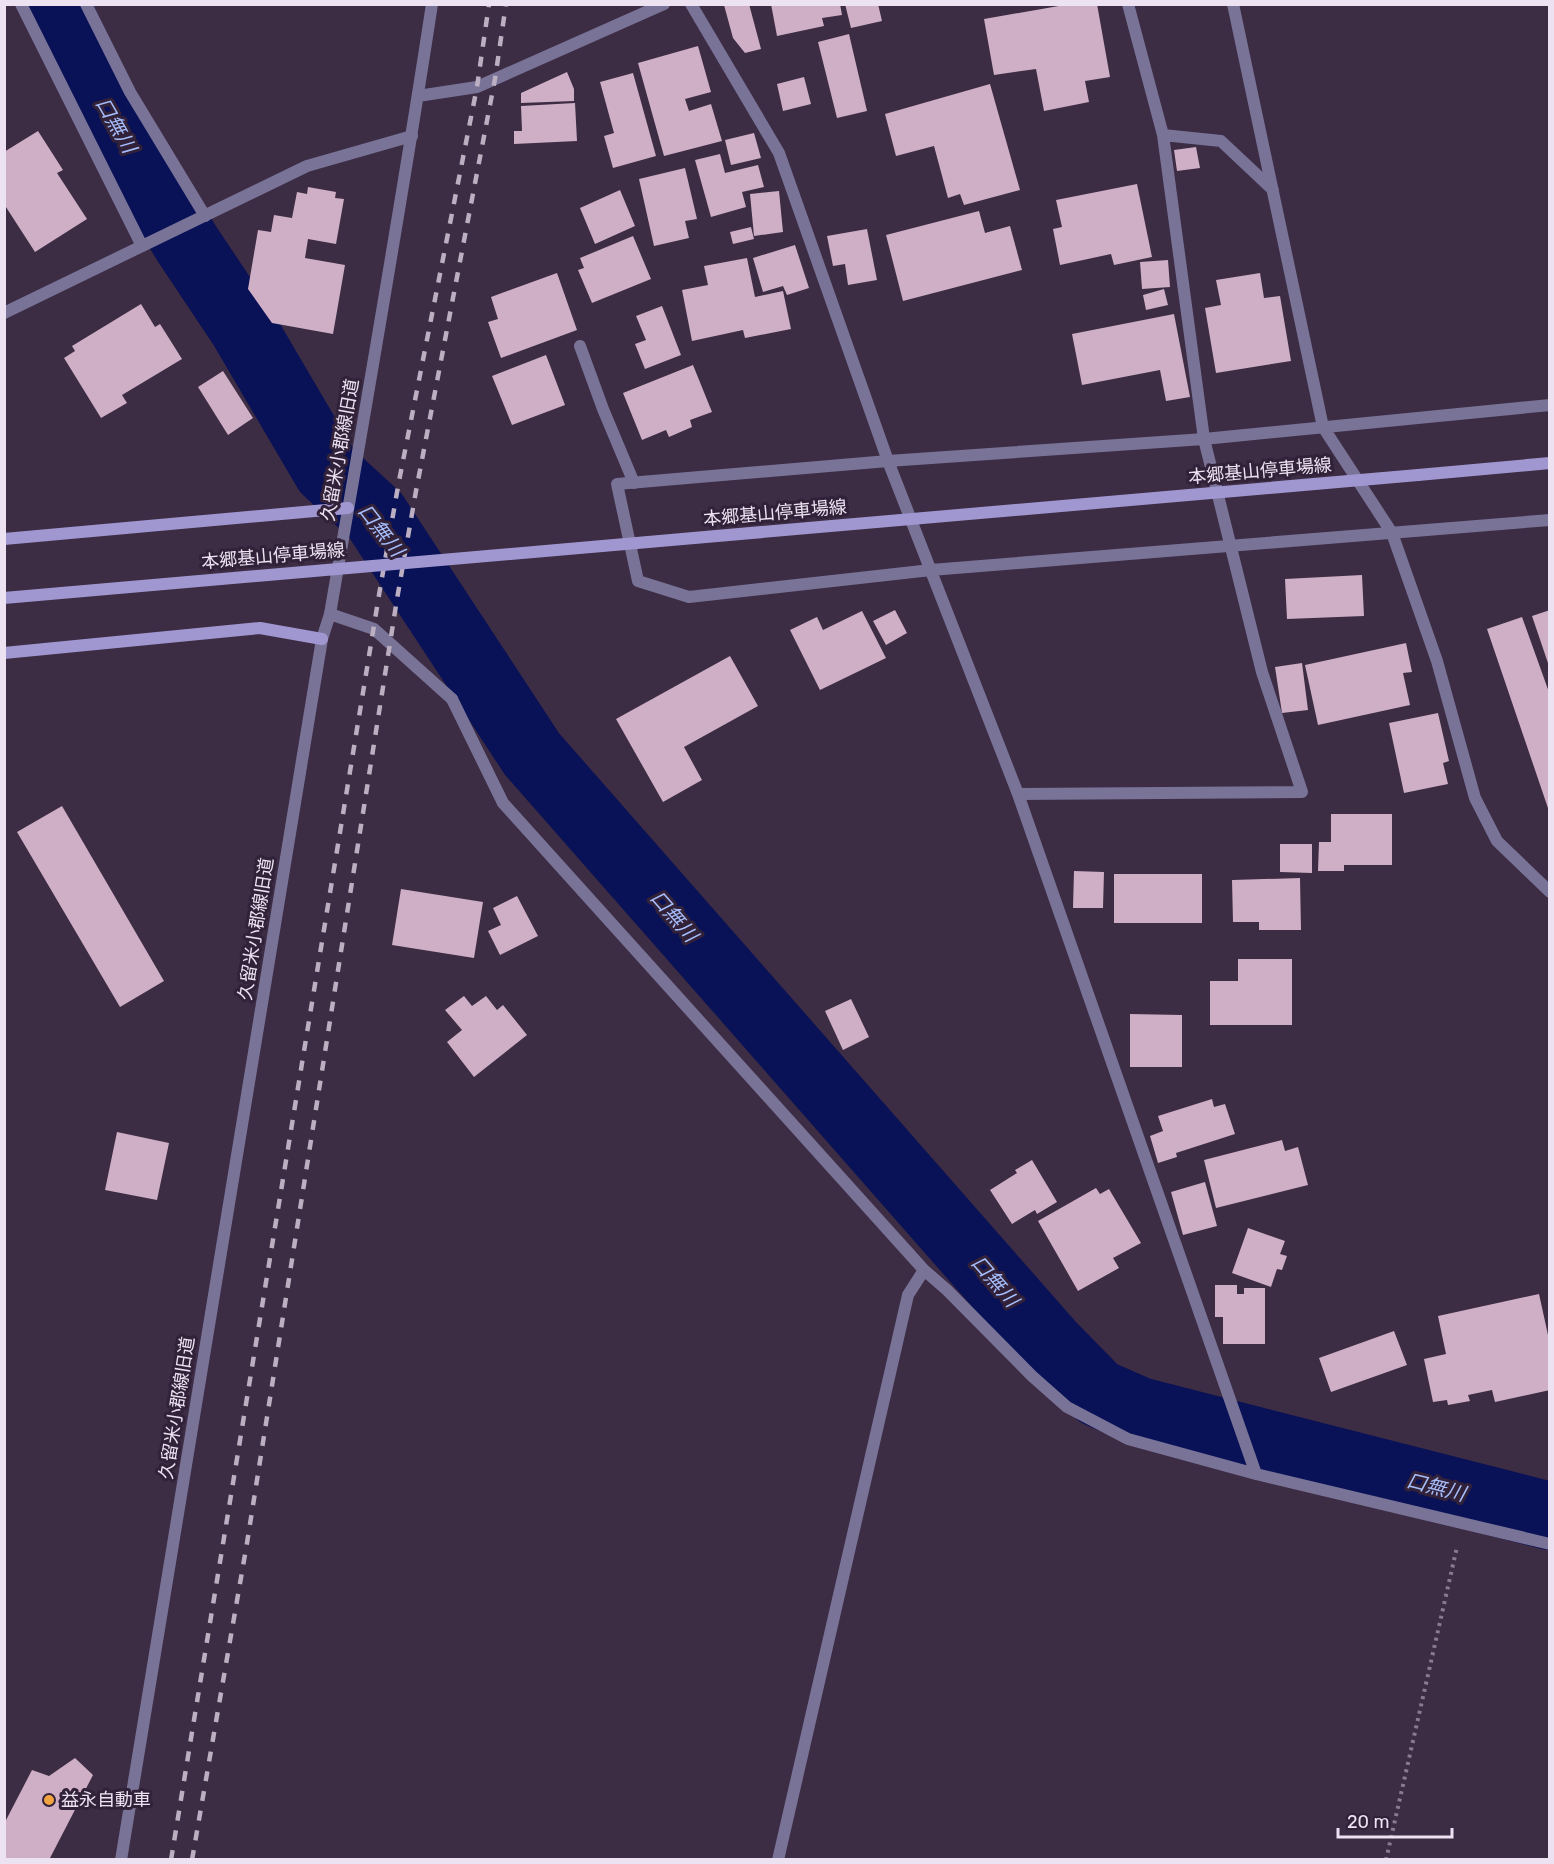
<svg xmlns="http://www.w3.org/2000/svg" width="1554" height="1864" viewBox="0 0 1554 1864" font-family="Rubik,'Noto Sans JP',sans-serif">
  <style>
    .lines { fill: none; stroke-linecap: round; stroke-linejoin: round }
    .river { stroke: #091157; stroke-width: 68 }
    .building { fill: #cfafc5 }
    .path { stroke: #887b8f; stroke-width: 4; stroke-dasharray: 3 4.5; stroke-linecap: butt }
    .service { stroke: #797397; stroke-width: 12 }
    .minor { stroke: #797397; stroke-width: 12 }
    .tertiary { stroke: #797397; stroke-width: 12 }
    .secondary { stroke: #a097d0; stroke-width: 12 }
    .rail { stroke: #bbafc1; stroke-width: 4.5; stroke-dasharray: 10 10; stroke-linecap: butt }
    .secondary-bridge { stroke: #a097d0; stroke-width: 12 }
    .poi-dot { fill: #f3a442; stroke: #322239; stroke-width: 2 }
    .labels { text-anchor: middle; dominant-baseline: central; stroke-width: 6; stroke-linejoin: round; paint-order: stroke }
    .street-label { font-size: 18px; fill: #ece2f2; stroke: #322239 }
    .poi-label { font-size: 18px; fill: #ece2f2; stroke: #322239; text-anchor: start }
    .water-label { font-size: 20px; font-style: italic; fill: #a6bdfb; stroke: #322239 }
  </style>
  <rect width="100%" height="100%" fill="#3c2c44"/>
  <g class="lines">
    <path class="river" d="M55,4L110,118L187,244L243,328L327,471L375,515L532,754L1050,1344L1098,1393L1139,1411L1550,1516"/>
  </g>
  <path class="building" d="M749,4L761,49L745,53L733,38L724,5Z
    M771,4H840L842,15L822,18L824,26L777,36Z
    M845,4H878L882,21L851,28Z
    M1070,4H1097L1110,77L1085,81L1089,102L1044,111L1036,69L994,75L984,19Z
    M849,34L867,111L837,118L818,42Z
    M698,46L711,92L685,99L689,111L711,104L722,141L664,156L638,63Z
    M567,72L574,89V101L521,103V93Z
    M633,73L656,156L613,168L604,136L614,133L600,82Z
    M804,77L811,104L783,111L777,84Z
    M990,84L1020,190L964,205L960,194L948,198L934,146L896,156L885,114Z
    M575,103L577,141L514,144V131H522L521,106Z
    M38,131L63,170L57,173L87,219L35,252L4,204V152Z
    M754,133L761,158L731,165L725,140Z
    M1196,147L1200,168L1177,171L1174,150Z
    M720,154L725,173L758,165L764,187L742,192L746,207L711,217L695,160Z
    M685,168L697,219L685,221L689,238L654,246L639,179Z
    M1137,184L1152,257L1114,265L1111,254L1060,265L1053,229L1062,227L1056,200Z
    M308,187L336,192L335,198L344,199L336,244L308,239L305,258L345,265L333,334L272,323L248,289L258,230L271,232L274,215L292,218L297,192L307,194Z
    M620,190L635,226L595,244L580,208Z
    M779,191L783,232L754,236L750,194Z
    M979,211L985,233L1010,226L1022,270L903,301L886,235Z
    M751,227L754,239L733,244L730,232Z
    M867,229L877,280L848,285L845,264L833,266L827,236Z
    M633,236L651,279L592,303L578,270L584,268L580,258Z
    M795,245L809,288L787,295L783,286L763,292L753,258Z
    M747,258L755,297L783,291L791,329L745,338L743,330L692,341L682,290L708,285L704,266Z
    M1168,260L1170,287L1142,289L1140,262Z
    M557,273L577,330L501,358L488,322L498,319L491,297Z
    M1260,273L1264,298L1280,296L1291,361L1216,373L1205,308L1221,305L1216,280Z
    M1164,289L1168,305L1146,310L1143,295Z
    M141,304L155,327L160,324L182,359L122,395L127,403L101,418L64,358L75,351L72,346Z
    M662,306L681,355L645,369L635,344L646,340L636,316Z
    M1174,314L1190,397L1166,401L1160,370L1082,385L1072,334Z
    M546,355L565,405L512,425L492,376Z
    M693,365L712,412L690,420L692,427L669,437L666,430L642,440L623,393Z
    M223,371L253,418L228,435L198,387Z
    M1362,575L1364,616L1287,619L1285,579Z
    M895,610L907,633L886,645L873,621Z
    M1550,610V666H1549L1532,616Z
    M862,611L886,658L820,690L790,630L817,617L823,630Z
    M1522,617L1550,695L1549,811L1487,629Z
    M1406,643L1412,672L1403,673L1410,705L1318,725L1305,665Z
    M730,656L758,706L684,747L702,780L663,802L616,719Z
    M1302,663L1308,710L1282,713L1275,667Z
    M1438,713L1449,761L1443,763L1448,784L1404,793L1389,723Z
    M62,806L164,981L120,1007L17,832Z
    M1331,814H1392V865H1344V871H1318L1319,842H1331Z
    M1280,844H1312V873L1280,872Z
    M1074,871L1104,872L1103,908H1073Z
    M1114,874H1202V923H1114Z
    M1300,878L1301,930H1259V922H1233L1232,880Z
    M401,889L483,902L474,958L392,945Z
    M517,896L538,936L500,955L488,931L501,925L493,908Z
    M1238,959H1292V1025H1210V981H1238Z
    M464,996L472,1006L486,996L497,1010L503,1005L527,1035L474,1077L447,1042L462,1030L445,1010Z
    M851,999L869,1037L843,1050L825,1011Z
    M1130,1014L1182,1015V1067H1130Z
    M1212,1099L1214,1107L1225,1104L1235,1134L1176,1153L1177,1157L1158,1163L1150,1136L1163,1131L1158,1116Z
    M117,1132L169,1143L157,1200L105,1190Z
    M1282,1140L1285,1151L1298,1147L1308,1185L1216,1208L1204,1160Z
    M1032,1160L1057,1202L1037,1214L1035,1210L1012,1224L990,1190L1017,1173L1015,1170Z
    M1205,1182L1217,1226L1183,1235L1171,1192Z
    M1096,1188L1100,1194L1109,1189L1141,1243L1113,1258L1119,1268L1078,1291L1038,1221Z
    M1248,1228L1285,1241L1280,1254L1287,1256L1282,1270L1277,1269L1271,1287L1232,1273Z
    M1215,1285H1237V1294H1244V1288H1265V1344H1223V1317H1215Z
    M1539,1294L1550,1344V1390L1495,1402L1492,1390L1468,1395L1470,1401L1448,1405L1447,1400L1433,1402L1424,1359L1446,1354L1438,1316Z
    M1394,1331L1407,1365L1331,1392L1319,1358Z
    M75,1758L93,1775L49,1860H4V1824L32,1770L49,1776Z"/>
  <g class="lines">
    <path class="path" d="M1386,1860L1457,1547"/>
    <path class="service" d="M21,4L142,246
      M1233,4L1323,427
      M1163,135L1221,141L1273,190
      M580,346L603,409L634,483
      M1392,533L1437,661L1475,798L1497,841L1550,892
      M330,614L374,629L452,699
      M1018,794L1302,792L1262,672L1204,439L1163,135L1128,4"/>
    <path class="minor" d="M86,4L130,92L205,216
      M691,4L779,153L888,461L1018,794L1256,1474
      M418,96L477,87L664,4
      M4,313L307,166L412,136
      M1550,405L1204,439L888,461L617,484L638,581L689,597L931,570L1550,520
      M1323,427L1392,533
      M452,699L503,803L924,1270
      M778,1860L908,1295L924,1270L947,1290L1032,1376L1067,1407L1128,1439L1256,1474L1550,1544"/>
    <path class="tertiary" d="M121,1860L322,639L330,614C365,411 401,208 432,4"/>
    <path class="secondary" d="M1418,475L1550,463
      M4,539L348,508
      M4,653L260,628L322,639"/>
    <path class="rail" d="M171,1860L380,589L399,481L477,87L489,4
      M192,1860L247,1543L397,599L416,491L495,79L506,4"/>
    <path class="secondary-bridge" d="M4,598L1418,475"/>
  </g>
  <circle class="poi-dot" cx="49" cy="1800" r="6"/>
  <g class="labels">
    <g class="street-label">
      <text transform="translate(340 450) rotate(-80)">久留米小郡線旧道</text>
      <text transform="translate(1260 471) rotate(-5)">本郷基山停車場線</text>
      <text transform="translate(775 513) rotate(-5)">本郷基山停車場線</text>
      <text transform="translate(273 556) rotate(-5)">本郷基山停車場線</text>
      <text transform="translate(256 929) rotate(-81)">久留米小郡線旧道</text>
      <text transform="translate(177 1408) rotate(-81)">久留米小郡線旧道</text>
    </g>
    <g class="poi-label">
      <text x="61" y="1800">益永自動車</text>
    </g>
    <g class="water-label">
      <text transform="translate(116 125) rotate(60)">口無川</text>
      <text transform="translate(381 530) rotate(52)">口無川</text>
      <text transform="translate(674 916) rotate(49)">口無川</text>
      <text transform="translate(995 1281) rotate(49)">口無川</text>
      <text transform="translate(1436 1487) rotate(14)">口無川</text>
    </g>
  </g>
  <rect width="1554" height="1864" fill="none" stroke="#ece2f2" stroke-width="12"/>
  <path d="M1338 1828v9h114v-9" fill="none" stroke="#ece2f2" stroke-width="3"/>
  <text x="1347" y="1828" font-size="18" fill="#ece2f2" stroke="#322239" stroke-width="4.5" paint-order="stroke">20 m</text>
</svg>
